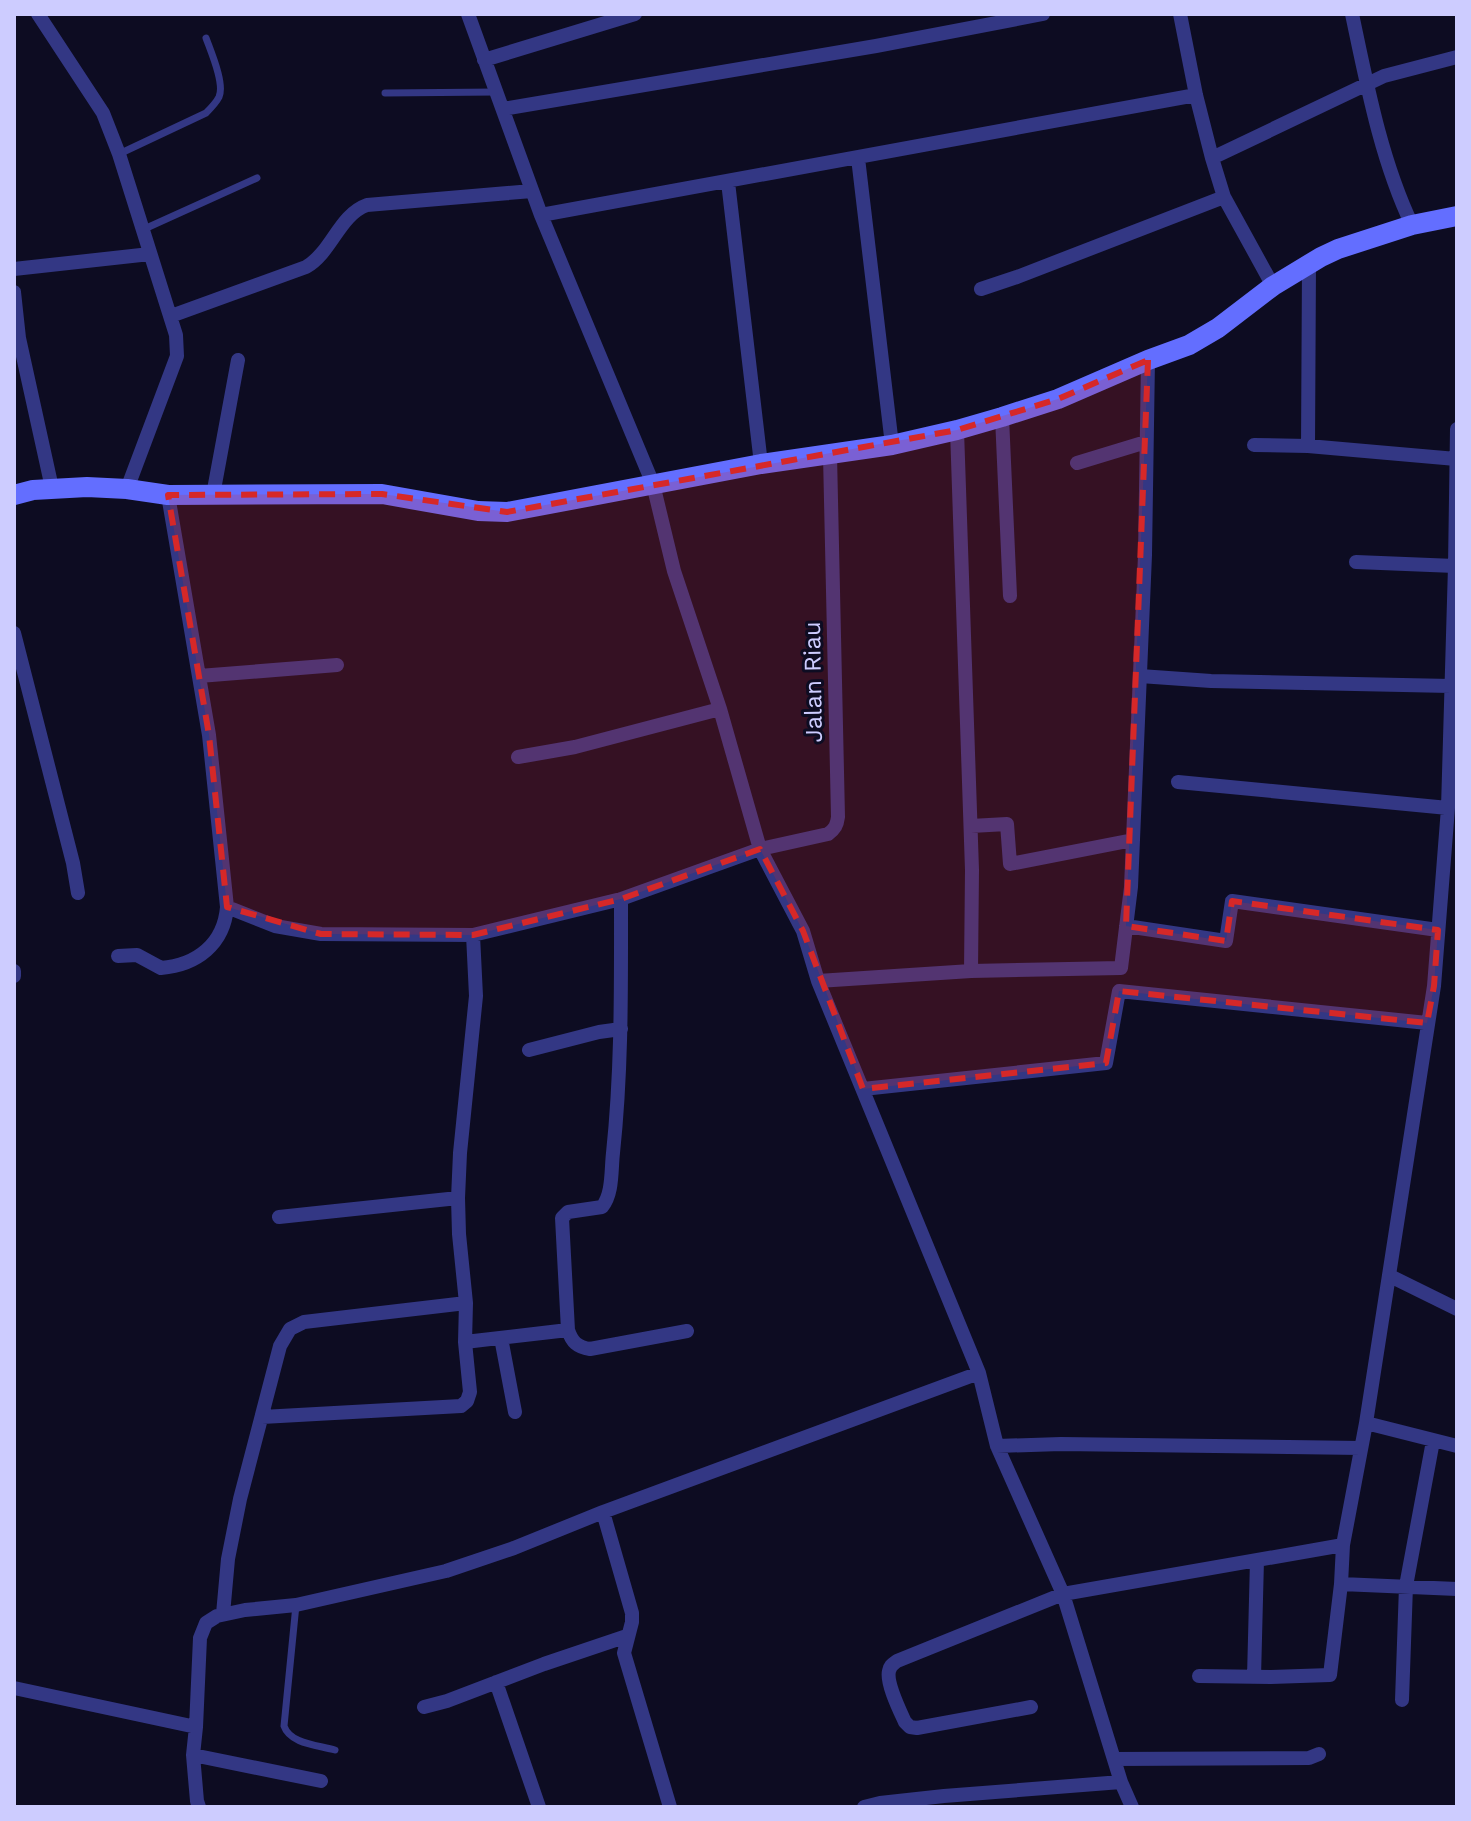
<svg xmlns="http://www.w3.org/2000/svg" width="1471" height="1821" viewBox="0 0 1471 1821" font-family="'Work Sans',sans-serif">
  <style>
    .lines { fill: none; stroke-linecap: round; stroke-linejoin: round }
    .lane { stroke: #333784; stroke-width: 7 }
    .street { stroke: #333784; stroke-width: 14 }
    .secondary { stroke: #636eff; stroke-width: 20 }
    .marked { fill: #d62828; fill-opacity: 0.2; stroke: #d62828; stroke-width: 6; stroke-dasharray: 16 10; stroke-linejoin: round }
    .labels { text-anchor: middle; dominant-baseline: central; stroke-width: 6; stroke-linejoin: round; paint-order: stroke }
    .street-label { font-size: 24px; fill: #cdccff; stroke: #0d0c22 }
  </style>
  <rect width="100%" height="100%" fill="#0d0c22"/>
  <g class="lines">
    <path class="lane" d="M385,93L496,92
      M119,154L206,113C211,108 216,103 219,97C225,84 211,52 206,38
      M142,230L257,178
      M296,1605L284,1726C290,1744 318,1745 335,1750"/>
    <path class="street" d="M38,14L103,113L119,154L176,335L177,356L127,489
      M468,14L541,215L653,484L674,571L720,709L760,849L803,931L818,981L979,1373L997,1446L1063,1594L1121,1782L1132,1807
      M1180,14L1196,95L1212,158L1224,197L1273,286
      M1352,14C1367,85 1381,160 1412,225
      M484,60L635,14
      M503,109L876,46L1043,14
      M858,158L892,445
      M1212,158L1384,76L1457,57
      M728,182L761,464
      M541,215L1196,95
      M14,269L150,254
      M981,289L1017,277L1224,197
      M14,292L19,338L52,488
      M171,316L306,267C332,252 339,215 367,205L532,191
      M1002,417L1010,596
      M957,430L972,870L971,971
      M1254,445L1308,446L1456,459
      M1308,446L1309,264
      M1077,463L1146,442
      M168,495L209,735L227,907L275,926L321,934L473,935L621,899L760,849L828,834C835,829 837,825 838,817L830,455
      M213,495L238,360
      M1356,562L1455,566
      M14,633L73,863L78,893
      M199,676L337,665
      M1140,676L1211,681L1451,686
      M518,757L575,747L720,709
      M1178,782L1448,808
      M971,826L1007,824L1010,864L1133,840
      M1126,926L1226,941L1232,901L1438,930
      M118,956L137,955L161,968C197,965 224,944 227,907
      M14,971V976
      M818,981L971,971L1121,968L1131,887L1145,555L1148,360
      M529,1050L599,1032L621,1029
      M863,1089L1106,1063L1119,991L1427,1023
      M279,1217L458,1198
      M1390,1276L1457,1309
      M568,1330L562,1218L568,1212L602,1207C613,1194 611,1170 613,1153C622,1068 621,984 621,899
      M501,1338L515,1412
      M465,1342L568,1330C572,1342 577,1347 590,1349L687,1331
      M262,1417L461,1406L467,1401L470,1392L465,1342L466,1303L459,1234L458,1198L460,1153L476,996L473,935
      M1366,1423L1457,1446
      M997,1446L1061,1444L1361,1448
      M603,1512L632,1613V1622L624,1653L670,1807
      M1341,1584L1457,1589
      M223,1614L228,1559L240,1499L280,1346L290,1329L304,1322L466,1303
      M1199,1676L1271,1677L1330,1675L1341,1584L1343,1545L1366,1423L1434,986L1448,808L1455,566L1457,429
      M1254,1677L1257,1560
      M496,1682L539,1807
      M14,1688L196,1727L200,1638L206,1623L217,1616L245,1610L296,1605L446,1571L514,1548L603,1512L979,1373
      M1402,1700L1406,1586L1433,1441
      M424,1707L447,1701L544,1664L627,1636
      M1031,1707L917,1728L910,1727L905,1722C900,1711 886,1683 889,1671C890,1665 893,1664 897,1661L1063,1594L1343,1545
      M196,1727L193,1755L197,1801L199,1807
      M193,1755L321,1781
      M1114,1759L1309,1758L1319,1754
      M864,1807L880,1803L944,1796L1121,1782"/>
    <path class="secondary" d="M14,495L33,490L87,487L127,489L168,495L382,494L478,511L507,512L761,464L892,445L957,430L1002,417L1058,399L1148,360L1189,345L1218,328L1273,286L1321,257L1338,249L1412,225L1457,216"/>
  </g>
  <path class="marked" d="M1148,360L1126,926L1226,941L1232,901L1438,930L1434,986L1427,1023L1119,991L1106,1063L863,1089L803,931L760,849L621,899L473,935L321,934L227,907L209,735L168,495L382,494L507,512L957,430L1058,399Z"/>
  <g class="labels">
    <g class="street-label">
      <text transform="translate(813 682) rotate(-91)">Jalan Riau</text>
    </g>
  </g>
  <rect width="1471" height="1821" fill="none" stroke="#cdccff" stroke-width="32"/>
</svg>
